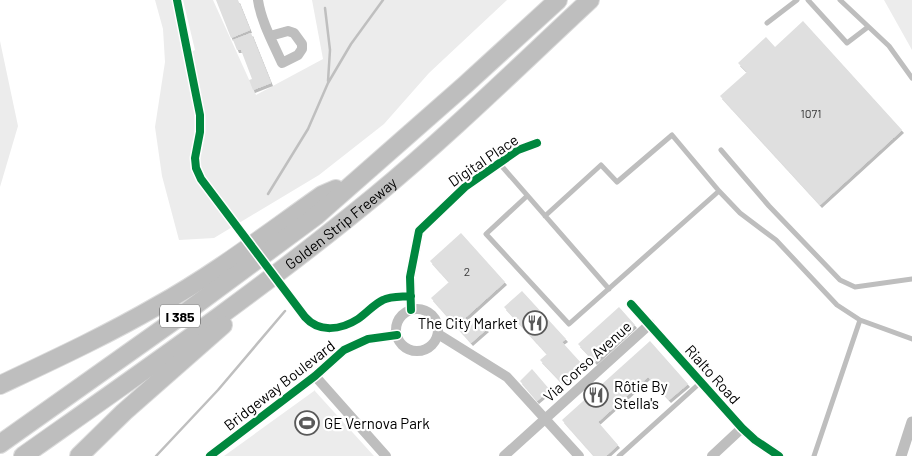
<svg xmlns="http://www.w3.org/2000/svg" width="912" height="456" viewBox="0 0 912 456" font-family="Barlow,sans-serif">
  <style>
    .green { fill: #ececec }
    .lines { fill: none; stroke-linecap: round; stroke-linejoin: round }
    .stream { stroke: #bfbfbf; stroke-width: 2.5 }
    .building { fill: #dfdfdf; filter: url(#shadow) }
    .motorway-casing { stroke: #dbdbdb; stroke-width: 20 }
    .service { stroke: #bebebe; stroke-width: 5 }
    .minor { stroke: #bebebe; stroke-width: 10 }
    .tertiary { stroke: #bebebe; stroke-width: 11 }
    .motorway { stroke: #bebebe; stroke-width: 18 }
    .cycleway-casing { stroke: #fff; stroke-width: 11 }
    .cycleway { stroke: #00873e; stroke-width: 8 }
    .labels { text-anchor: middle; dominant-baseline: central; stroke-width: 4.5; stroke-linejoin: round; paint-order: stroke }
    .number-label { font-size: 12px; fill: #383838 }
    .shield { fill: #fff; stroke: #4c4c4c; stroke-width: 1 }
    .shield-label { font-size: 14px; font-weight: bold; fill: #000 }
    .street-label { font-size: 15px; fill: #000; stroke: #fff }
    .poi-label { font-size: 15px; fill: #000; stroke: #fff; text-anchor: start }
  </style>
  <defs>
    <filter id="shadow"><feDropShadow dx="2" dy="3" stdDeviation="0" flood-color="#0004"/></filter>
  </defs>
  <rect width="100%" height="100%" fill="#fff"/>
  <path class="green" d="M155,0H173L184,56L195,50L183,0H213L256,95L323,59L312,0H507L429,73L384,124L319,175L214,238L179,240L162,176L155,127L165,62L163,29Z
    M884,0H912V50Z
    M0,41L18,126L0,187Z
    M314,390L374,456H224L314,391Z"/>
  <g class="lines">
    <path class="stream" d="M325,8L330,50L328,81
      M268,194L308,129L328,83L351,44L383,0
      M156,456L218,390L285,311"/>
  </g>
  <path class="building" d="M216,0H238L250,30L231,38Z
    M803,21L902,130L820,205L720,96L747,72L738,63L766,37L775,47Z
    M251,33L271,83L253,90L249,80L252,79L241,50H237L233,40Z
    M461,233L505,282L465,318L471,325L481,316L488,322L484,326L487,329L471,343L431,298L449,282L430,261Z
    M522,291L566,339L562,342L582,364L561,382L540,360L547,354L504,307Z
    M619,307L635,325L595,362L578,344Z
    M650,341L688,384L669,400L648,377L598,422L618,445L606,456H594L562,420Z
    M532,369L550,390L537,401L520,381Z"/>
  <g class="lines">
    <g class="motorway-casing">
      <g id="motorway">
        <path d="M0,385C53,360 107,335 157,306C215,274 268,233 322,195L336,189"/>
        <path d="M0,444L182,315L316,216L465,85L558,0"/>
        <path id="s1" d="M23,456C142,372 262,289 375,196C450,134 519,66 590,0"/>
        <path d="M79,456L124,412L223,325"/>
      </g>
    </g>
    <path class="service" d="M808,0L847,43L868,27
      M840,0L889,46L912,78
      M767,23L797,0
      M721,150L769,206L840,280L855,287L912,279
      M499,163L609,289
      M719,191L740,213L776,240L837,305L860,320L912,339
      M527,196L486,234L569,324L719,191L672,135L617,182L601,165L545,216
      M619,456L701,382
      M814,456L860,320"/>
    <path class="minor" d="M258,0C261,21 273,43 282,63L298,55L302,49V44L294,33L288,31L270,36
      M631,304L742,428L755,440L779,456
      M396 330a21 21 0 1 1 42 0a21 21 0 1 1-42 0Z
      M411,310L410,277L419,231L465,187L518,150L537,143
      M438,334L507,377L579,456
      M315,376L386,456
      M210,456L315,376L344,350L368,339L397,335
      M504,456L650,324
      M712,456L742,428"/>
    <path class="tertiary" d="M901,456L912,422"/>
    <use href="#motorway" class="motorway"/>
    <g class="cycleway-casing">
      <path id="cycleway" d="M177,0L200,115V132L195,158L196,168L201,179L305,317C319,333 341,330 358,319C367,313 374,304 383,300C391,296 402,297 411,296
        M631,304L742,428L755,440L779,456
        M411,310L410,277L419,231L465,187L518,150L537,143
        M210,456L315,376L344,350L368,339L397,335"/>
    </g>
    <use href="#cycleway" class="cycleway"/>
  </g>
  <defs>
    <g id="restaurant-ring" transform="scale(1.25)"><circle r="9.5" fill="#fff" stroke="#595959" stroke-width="1.5"/><path d="M-5-6h1v4h1v-4h1v4h1v-4h1v5L-1.5 .5V6h-2V.5L-5-1ZM5-6V6H3V1.5H1.5Q1.5-4 5-6Z" fill="#595959"/></g>
    <g id="stadium-ring" transform="scale(1.25)"><circle r="9.5" fill="#fff" stroke="#595959" stroke-width="1.5"/><path d="M0-5a6.5 5 0 1 0 0 10a6.5 5 0 1 0 0-10ZM-3.5-1.8h7v3.6h-7Z" fill="#595959"/></g>
  </defs>
  <g fill-rule="evenodd">
    <use href="#restaurant-ring" x="535" y="323"/>
    <use href="#restaurant-ring" x="596" y="395"/>
    <use href="#stadium-ring" x="307" y="423"/>
  </g>
  <g class="labels">
    <g class="number-label">
      <text x="811" y="113">1071</text>
      <text x="467" y="271">2</text>
    </g>
    <rect class="shield" x="160" y="304.5" width="40" height="23" rx="4"/>
    <g class="shield-label">
      <text x="180" y="316">I 385</text>
    </g>
    <g class="street-label">
      <text transform="translate(483 160) rotate(-34)">Digital Place</text>
      <text stroke="none"><textPath href="#s1" startOffset="394">Golden Strip Freeway</textPath></text>
      <text transform="translate(587 361) rotate(-42)">Via Corso Avenue</text>
      <text transform="translate(713 374) rotate(48)">Rialto Road</text>
      <text transform="translate(279 385) rotate(-38)">Bridgeway Boulevard</text>
    </g>
    <g class="poi-label">
      <text x="518" y="323" text-anchor="end">The City Market</text>
      <text x="614" y="386">Rôtie By<tspan x="614" dy="17">Stella's</tspan></text>
      <text x="324" y="423">GE Vernova Park</text>
    </g>
  </g>
</svg>
